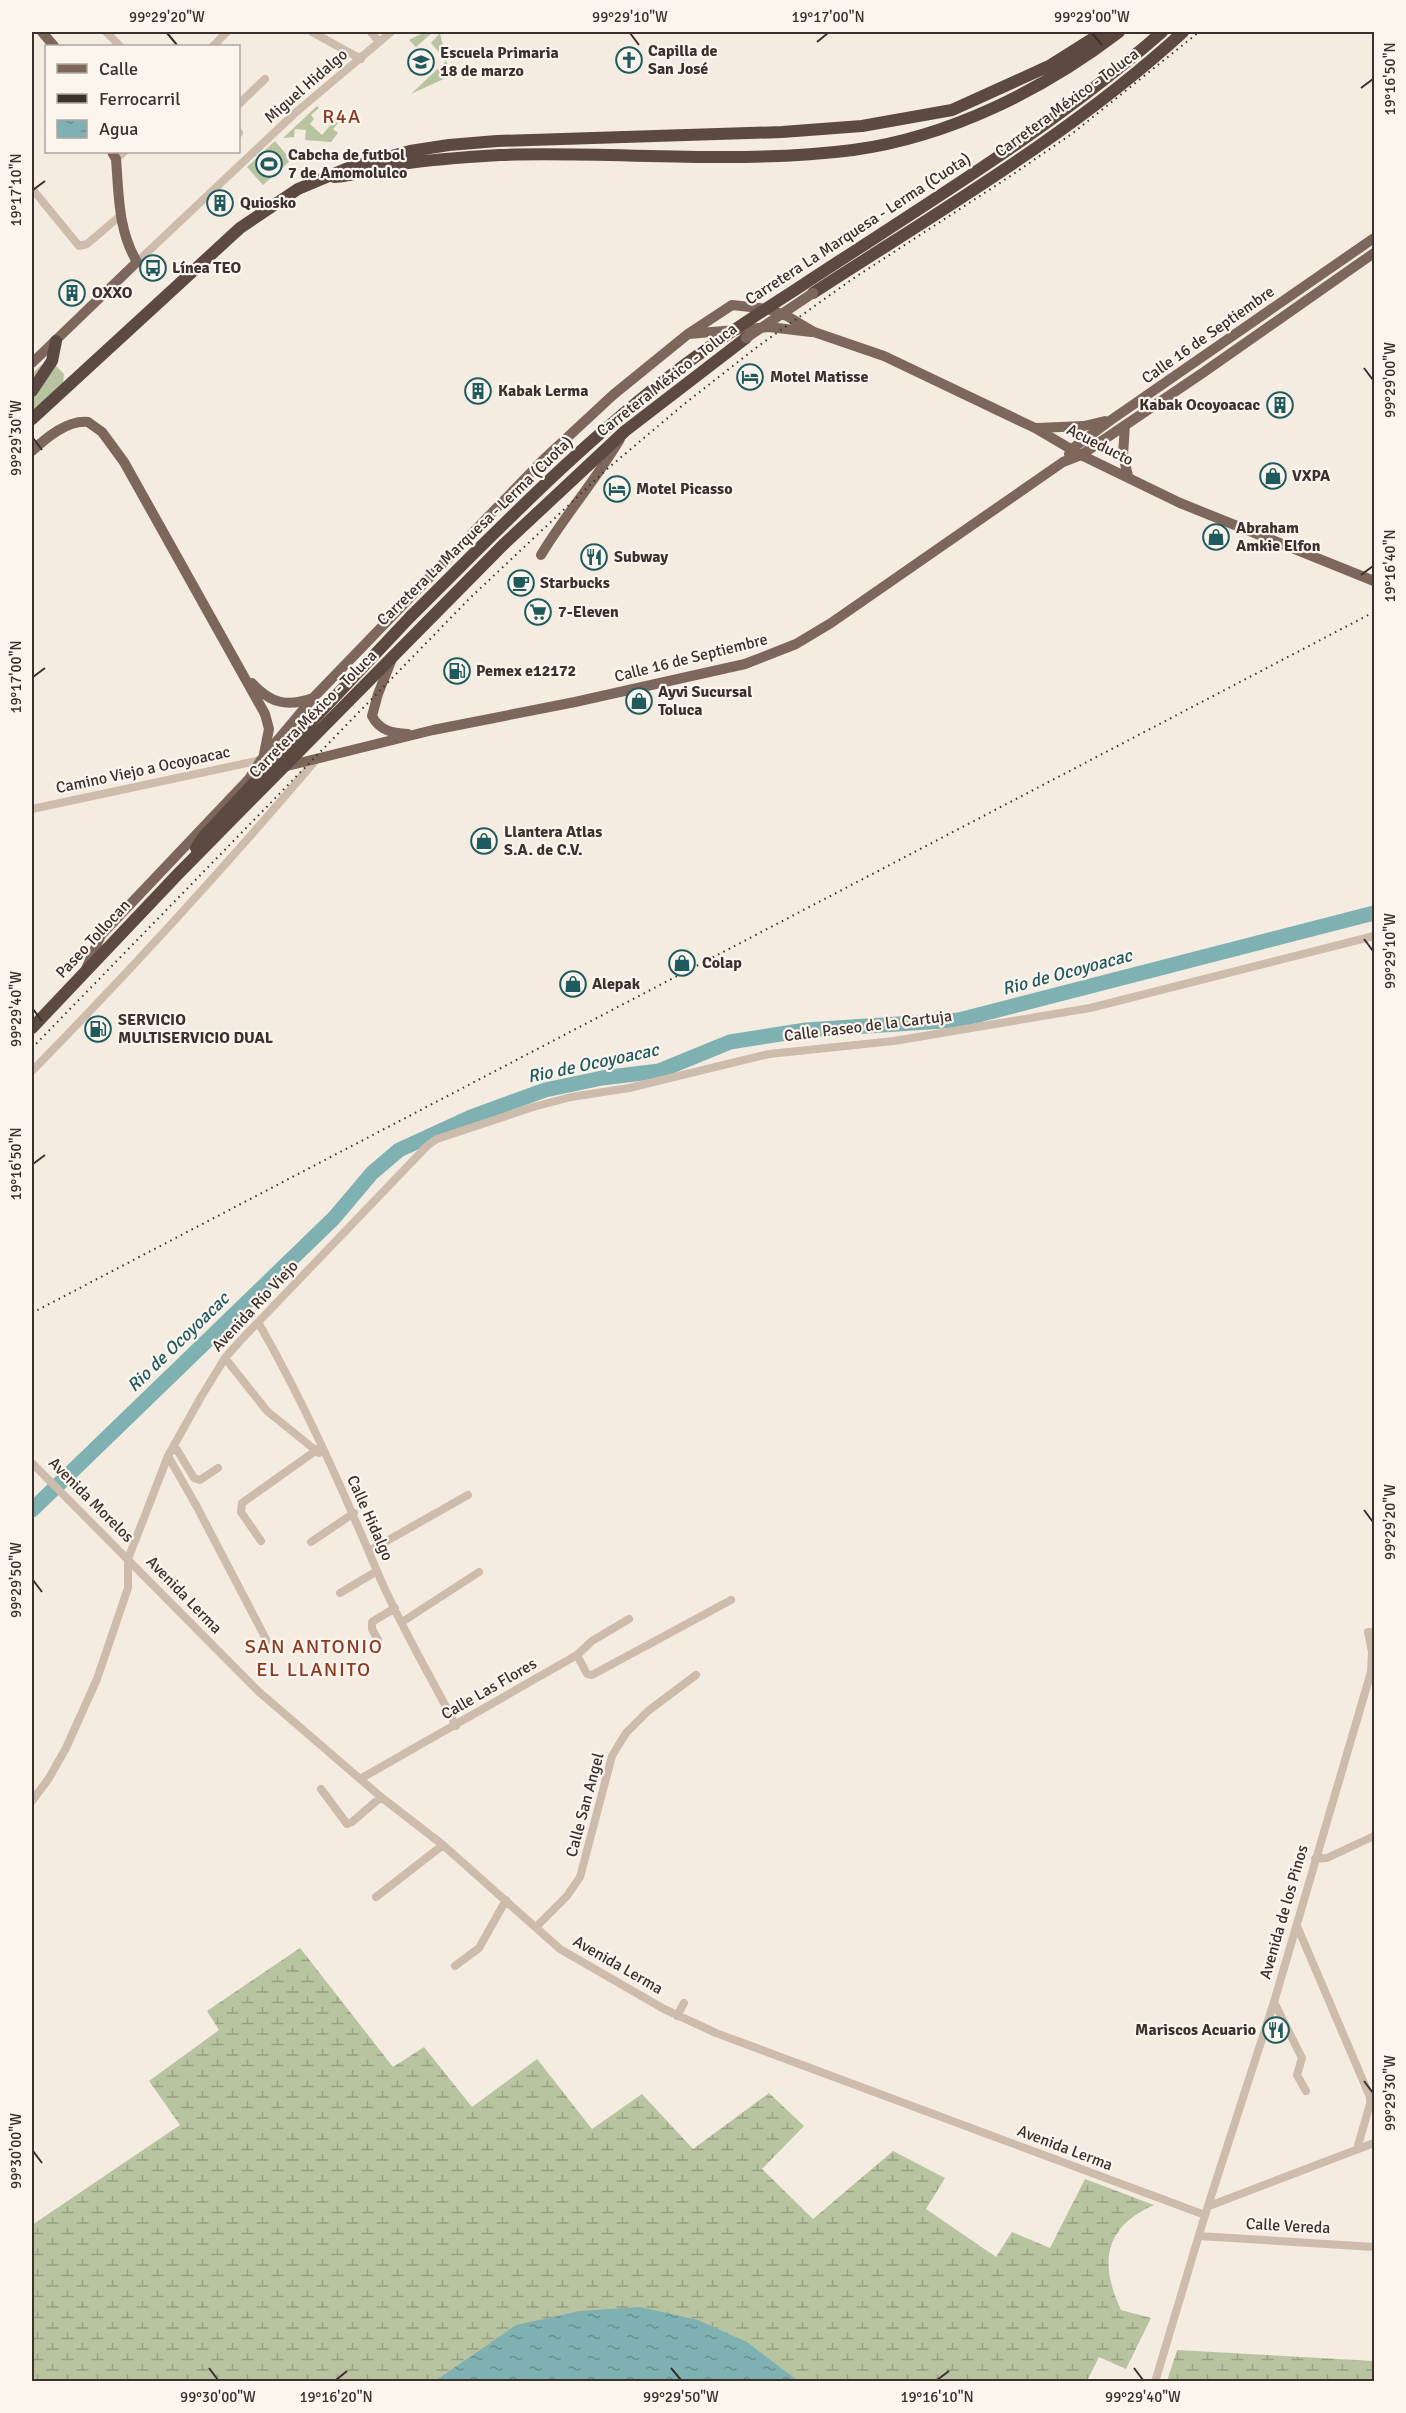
<svg xmlns="http://www.w3.org/2000/svg" width="1406" height="2413" viewBox="0 0 1406 2413" font-family="Signika,sans-serif">
  <style>
    .wetland { fill: url(#wetland-marsh) }
    .green { fill: #b8c4a0 }
    .water { fill: url(#water-ripples) }
    .lines { fill: none; stroke-linecap: round; stroke-linejoin: round }
    .river { stroke: #7fb0b2; stroke-width: 15 }
    .minor { stroke: #cdbbac; stroke-width: 8 }
    .major { stroke: #7d675c; stroke-width: 10 }
    .highway { stroke: #5c4a42; stroke-width: 12 }
    .rail { stroke: #3b302b; stroke-width: 2; stroke-dasharray: 1.5 4.5; stroke-linecap: butt }
    .major-bridge { stroke: #7d675c; stroke-width: 10 }
    .highway-bridge { stroke: #5c4a42; stroke-width: 12 }
    .ticks { fill: none; stroke: #3b302b; stroke-width: 2 }
    .labels { text-anchor: middle; dominant-baseline: central; stroke-width: 4.5; stroke-linejoin: round; paint-order: stroke }
    .poi-label { font-size: 16px; font-weight: bold; fill: #3b302b; stroke: #fbf5ee; text-anchor: start }
    .street-label { font-size: 16px; fill: #3b302b; stroke: #fbf5ee }
    .water-label { font-size: 18px; font-style: italic; fill: #1f5a5e; stroke: #fbf5ee }
    .quarter-label { font-size: 20px; letter-spacing: 1.5px; fill: #8c3b22; stroke: #fbf5ee }
    .neatline { fill: none; stroke: #3b302b; stroke-width: 2 }
    .ticks-label { font-size: 15px; text-anchor: middle; fill: #3b302b }
  </style>
  <defs>
    <pattern id="wetland-marsh" width="20" height="14" patternUnits="userSpaceOnUse" patternTransform="scale(1.5)"><rect width="20" height="14" fill="#b8c4a0"/><path d="M1 5h8M5 5V1M11 12h8M15 12V8" fill="none" stroke="#97a083"/></pattern>
    <pattern id="water-ripples" width="26" height="14" patternUnits="userSpaceOnUse" patternTransform="scale(1.5)"><rect width="26" height="14" fill="#7fb0b2"/><path d="M2 4q2-2 4 0t4 0M15 11q2-2 4 0t4 0" fill="none" stroke="#699091"/></pattern>
  </defs>
  <rect width="100%" height="100%" fill="#f4ebe1"/>
  <path class="wetland" d="M300,1948L393,2067L424,2047L472,2107L537,2059L592,2129L642,2094L693,2149L769,2093L804,2126L762,2169L813,2219L893,2151L945,2178L926,2209L996,2257L1012,2232L1050,2248L1085,2179L1154,2205C1104,2227 1099,2263 1121,2310L1151,2318L1126,2369L1099,2357L1087,2381H798L778,2368L445,2377L435,2381L32,2382V2225L180,2125L149,2081L219,2030L207,2011Z
    M1177,2350L1374,2361V2381H1167Z"/>
  <path class="green" d="M425,32H433L416,47L409,40Z
    M440,33L450,76L411,94L446,61L431,43Z
    M317,106L319,108L311,115L314,119L310,124L322,135L335,120L338,123L333,129L338,133L331,142L305,140L306,130L295,129L294,137L283,138Z
    M275,141L291,160L263,185L247,167Z
    M41,365L56,366L64,374L63,383L32,415V374Z"/>
  <path class="water" d="M640,2307L698,2320L747,2342L798,2381H435L516,2325L580,2311Z"/>
  <g class="lines">
    <path class="river" d="M32,1510L334,1218L372,1173L399,1150L471,1117L545,1090L602,1078L659,1071L730,1042L806,1030L959,1020L1374,913"/>
    <path class="minor" d="M106,32L120,46
      M312,32L361,59
      M371,32L379,42
      M213,46L227,32
      M238,105L265,79
      M238,133H239
      M116,159L124,152
      M34,191L79,246L87,244L120,216
      M137,262L294,114L391,32
      M32,809L261,760
      M32,1071C130,971 225,867 316,760
      M258,1322C304,1402 341,1486 377,1571C399,1624 430,1675 456,1726
      M225,1358L267,1411L319,1453
      M174,1445L194,1478L200,1480L218,1468
      M168,1456L197,1507L267,1641
      M32,1463L258,1691L381,1797L443,1845L560,1949L664,2009L716,2033L1205,2215
      M261,1541L241,1512L242,1503L321,1447
      M311,1542L354,1513
      M369,1551L468,1495
      M340,1593L377,1571
      M402,1622L479,1572
      M378,1640L372,1629V1622L395,1608
      M577,1655L587,1674L592,1675L731,1600
      M360,1779L577,1655L592,1641L629,1619
      M321,1789L347,1824L352,1822L381,1797
      M32,1801L49,1778L66,1748L97,1679L128,1588V1559L168,1456L201,1397L225,1358L240,1341L428,1145L437,1139L533,1107L571,1097L629,1088L769,1054L894,1041L1090,1008L1374,936
      M1315,1859L1327,1858L1374,1836
      M376,1897L443,1845
      M537,1926L567,1896L580,1877L612,1756L626,1733L648,1711L696,1675
      M1297,1926L1370,2097V2104L1357,2149
      M455,1966L479,1948L506,1900
      M1274,2002L1302,2058L1297,2075L1306,2091
      M677,2016L684,2003
      M1209,2206L1374,2143
      M1199,2236L1374,2247
      M1155,2382L1205,2215L1274,2002L1371,1672L1372,1652L1368,1632H1374"/>
    <path class="major" d="M42,32L54,46
      M689,334L769,327L811,332
      M32,363L137,262C118,230 119,196 116,159L112,152
      M1125,425L1123,455L1128,476
      M1037,428L1084,426L1105,421
      M32,451C46,438 67,420 88,422L102,432L124,462L265,714L269,729L264,754
      M1069,454L1073,448L1111,420L1374,238
      M541,555C565,515 596,480 620,439
      M392,659L378,694L372,716C380,731 392,733 408,734
      M252,683C271,704 288,707 313,698
      M283,767L433,730L575,702L745,664L796,644L831,623L1063,462L1081,455L1204,372L1374,253
      M86,969L101,935L249,779L261,760L313,698L543,460L613,395L688,334L732,305L768,309L787,316L814,332L884,356L1035,428L1081,455L1180,503L1374,581"/>
    <path class="highway" d="M334,177C357,175 378,168 401,164C434,159 467,157 500,155C617,151 736,165 853,150C949,137 1043,90 1119,32
      M813,293C939,211 1072,134 1183,32
      M32,391L52,361L56,341
      M32,419L240,228L298,189L348,168L410,151L449,145L497,141L782,132L862,126L952,110L1049,66L1103,32
      M196,848L204,836L411,616
      M32,1028L178,874L503,545L625,431L746,338"/>
    <path class="rail" d="M32,1048L470,598L606,470L683,405L757,347L854,278L1009,177L1073,133L1199,32
      M32,1313L1374,612"/>
    <path class="major-bridge" d="M746,338L813,293"/>
    <path class="highway-bridge" d="M411,616C497,531 581,443 679,369C717,340 758,314 798,288C922,206 1050,130 1162,32"/>
  </g>
  <path class="ticks" d="M167,33L177,45M630,33L639,45M1092,33L1102,45M817,42L828,33M1361,88L1373,79M33,190L45,181M1364,368L1373,380M33,438L42,450M1361,575L1373,566M33,677L45,668M1364,939L1373,951M33,1009L42,1021M33,1164L45,1155M1364,1510L1373,1522M33,1580L42,1592M1364,2081L1373,2093M33,2151L42,2163M209,2368L218,2380M671,2368L681,2380M1134,2368L1143,2380M336,2380L347,2371M937,2380L949,2371"/>
  <defs>
    <g id="church-ring" transform="scale(1.35)"><circle r="9.5" fill="#fbf5ee" stroke="#1f5a5e" stroke-width="1.5"/><path d="M-1.2-6h2.4v3.5h3.3v2.4h-3.3V6h-2.4V-.1h-3.3v-2.4h3.3Z" fill="#1f5a5e"/></g>
    <g id="school-ring" transform="scale(1.35)"><circle r="9.5" fill="#fbf5ee" stroke="#1f5a5e" stroke-width="1.5"/><path d="M0-5L7-2L0 1L-7-2ZM-4 1L0 2.5L4 1V4Q0 6-4 4Z" fill="#1f5a5e"/></g>
    <g id="stadium-ring" transform="scale(1.35)"><circle r="9.5" fill="#fbf5ee" stroke="#1f5a5e" stroke-width="1.5"/><path d="M0-5a6.5 5 0 1 0 0 10a6.5 5 0 1 0 0-10ZM-3.5-1.8h7v3.6h-7Z" fill="#1f5a5e"/></g>
    <g id="building-ring" transform="scale(1.35)"><circle r="9.5" fill="#fbf5ee" stroke="#1f5a5e" stroke-width="1.5"/><path d="M-4-6H4V6H1V3H-1V6H-4ZM-2.5-4.3h1.7v1.8h-1.7ZM.8-4.3h1.7v1.8H.8ZM-2.5-1h1.7V.8h-1.7ZM.8-1h1.7V.8H.8Z" fill="#1f5a5e"/></g>
    <g id="bus-ring" transform="scale(1.35)"><circle r="9.5" fill="#fbf5ee" stroke="#1f5a5e" stroke-width="1.5"/><path d="M-5-6H5V4H4V6H2V4H-2V6H-4V4H-5ZM-3.5-4V0h7V-4ZM-3.5 1.2v1.5H-2V1.2ZM2 1.2v1.5H3.5V1.2Z" fill="#1f5a5e"/></g>
    <g id="hotel-ring" transform="scale(1.35)"><circle r="9.5" fill="#fbf5ee" stroke="#1f5a5e" stroke-width="1.5"/><path d="M-6-4.5h1.5V1H6V5H4.5V3h-9V5H-6ZM-4 0a1.8 1.8 0 1 1 3.6 0ZM.5 0V-2.5h3Q6-2.5 6 0Z" fill="#1f5a5e"/></g>
    <g id="shop-ring" transform="scale(1.35)"><circle r="9.5" fill="#fbf5ee" stroke="#1f5a5e" stroke-width="1.5"/><path d="M-5-2.5h2.3a2.7 3.5 0 0 1 5.4 0H5L5.5 6h-11ZM-1.5-2.5h3a1.5 2.3 0 0 0-3 0Z" fill="#1f5a5e"/></g>
    <g id="restaurant-ring" transform="scale(1.35)"><circle r="9.5" fill="#fbf5ee" stroke="#1f5a5e" stroke-width="1.5"/><path d="M-5-6h1v4h1v-4h1v4h1v-4h1v5L-1.5 .5V6h-2V.5L-5-1ZM5-6V6H3V1.5H1.5Q1.5-4 5-6Z" fill="#1f5a5e"/></g>
    <g id="cafe-ring" transform="scale(1.35)"><circle r="9.5" fill="#fbf5ee" stroke="#1f5a5e" stroke-width="1.5"/><path d="M-5.5-4.5H6V0H3Q3 3.5 0 3.5H-2.5Q-5.5 3.5-5.5 0ZM3-3.2v2h1.7v-2ZM-6 4.5H4V6H-6Z" fill="#1f5a5e"/></g>
    <g id="supermarket-ring" transform="scale(1.35)"><circle r="9.5" fill="#fbf5ee" stroke="#1f5a5e" stroke-width="1.5"/><path d="M-6-5.5h2.5l.6 2H6L4.5 2H-2.5L-4.4-4H-6ZM-1.5 3.2a1.3 1.3 0 1 0 .1 0ZM3 3.2a1.3 1.3 0 1 0 .1 0Z" fill="#1f5a5e"/></g>
    <g id="fuel-ring" transform="scale(1.35)"><circle r="9.5" fill="#fbf5ee" stroke="#1f5a5e" stroke-width="1.5"/><path d="M-5.5-6h7V0h2V4h1.3V-2.5L3-4.5l.8-.8L6-3V5H2.5V1h-1V6h-7ZM-4.2-4.7v3.2H.2V-4.7Z" fill="#1f5a5e"/></g>
  </defs>
  <g fill-rule="evenodd">
    <use href="#church-ring" x="629" y="60"/>
    <use href="#school-ring" x="421" y="62"/>
    <use href="#stadium-ring" x="269" y="164"/>
    <use href="#building-ring" x="220" y="203"/>
    <use href="#bus-ring" x="153" y="268"/>
    <use href="#building-ring" x="72" y="293"/>
    <use href="#hotel-ring" x="750" y="377"/>
    <use href="#building-ring" x="478" y="391"/>
    <use href="#building-ring" x="1280" y="405"/>
    <use href="#shop-ring" x="1273" y="476"/>
    <use href="#hotel-ring" x="617" y="489"/>
    <use href="#shop-ring" x="1216" y="537"/>
    <use href="#restaurant-ring" x="594" y="557"/>
    <use href="#cafe-ring" x="521" y="583"/>
    <use href="#supermarket-ring" x="538" y="612"/>
    <use href="#fuel-ring" x="457" y="671"/>
    <use href="#shop-ring" x="639" y="701"/>
    <use href="#shop-ring" x="484" y="841"/>
    <use href="#shop-ring" x="682" y="963"/>
    <use href="#shop-ring" x="573" y="984"/>
    <use href="#fuel-ring" x="98" y="1029"/>
    <use href="#restaurant-ring" x="1276" y="2030"/>
  </g>
  <g class="labels">
    <g class="poi-label">
      <text x="648" y="51">Capilla de<tspan x="648" dy="18">San José</tspan></text>
      <text x="440" y="53">Escuela Primaria<tspan x="440" dy="18">18 de marzo</tspan></text>
      <text x="288" y="155">Cabcha de futbol<tspan x="288" dy="18">7 de Amomolulco</tspan></text>
      <text x="240" y="203">Quiosko</text>
      <text x="172" y="268">Línea TEO</text>
      <text x="92" y="293">OXXO</text>
      <text x="770" y="377">Motel Matisse</text>
      <text x="498" y="391">Kabak Lerma</text>
      <text x="1260" y="405" text-anchor="end">Kabak Ocoyoacac</text>
      <text x="1292" y="476">VXPA</text>
      <text x="636" y="489">Motel Picasso</text>
      <text x="1236" y="528">Abraham<tspan x="1236" dy="18">Amkie Elfon</tspan></text>
      <text x="614" y="557">Subway</text>
      <text x="540" y="583">Starbucks</text>
      <text x="558" y="612">7-Eleven</text>
      <text x="476" y="671">Pemex e12172</text>
      <text x="658" y="692">Ayvi Sucursal<tspan x="658" dy="18">Toluca</tspan></text>
      <text x="504" y="832">Llantera Atlas<tspan x="504" dy="18">S.A. de C.V.</tspan></text>
      <text x="702" y="963">Colap</text>
      <text x="592" y="984">Alepak</text>
      <text x="118" y="1020">SERVICIO<tspan x="118" dy="18">MULTISERVICIO DUAL</tspan></text>
      <text x="1256" y="2030" text-anchor="end">Mariscos Acuario</text>
    </g>
    <g class="street-label">
      <text transform="translate(306 86) rotate(-41)">Miguel Hidalgo</text>
      <text transform="translate(1067 103) rotate(-36)">Carretera México - Toluca</text>
      <text transform="translate(858 229) rotate(-33)">Carretera La Marquesa - Lerma (Cuota)</text>
      <text transform="translate(1208 335) rotate(-35)">Calle 16 de Septiembre</text>
      <text transform="translate(667 380) rotate(-38)">Carretera México - Toluca</text>
      <text transform="translate(1100 445) rotate(27)">Acueducto</text>
      <text transform="translate(475 531) rotate(-44)">Carretera La Marquesa - Lerma (Cuota)</text>
      <text transform="translate(691 658) rotate(-14)">Calle 16 de Septiembre</text>
      <text transform="translate(313 714) rotate(-45)">Carretera México - Toluca</text>
      <text transform="translate(143 770) rotate(-12)">Camino Viejo a Ocoyoacac</text>
      <text transform="translate(93 939) rotate(-47)">Paseo Tollocan</text>
      <text transform="translate(868 1026) rotate(-7)">Calle Paseo de la Cartuja</text>
      <text transform="translate(255 1306) rotate(-47)">Avenida Río Viejo</text>
      <text transform="translate(91 1500) rotate(45)">Avenida Morelos</text>
      <text transform="translate(370 1518) rotate(66)">Calle Hidalgo</text>
      <text transform="translate(184 1595) rotate(46)">Avenida Lerma</text>
      <text transform="translate(489 1689) rotate(-30)">Calle Las Flores</text>
      <text transform="translate(585 1805) rotate(-75)">Calle San Angel</text>
      <text transform="translate(1284 1912) rotate(-74)">Avenida de los Pinos</text>
      <text transform="translate(618 1965) rotate(30)">Avenida Lerma</text>
      <text transform="translate(1065 2148) rotate(21)">Avenida Lerma</text>
      <text transform="translate(1288 2226) rotate(3)">Calle Vereda</text>
    </g>
    <g class="water-label">
      <text transform="translate(1067 972) rotate(-15)">Rio de Ocoyoacac</text>
      <text transform="translate(593 1063) rotate(-12)">Rio de Ocoyoacac</text>
      <text transform="translate(178 1342) rotate(-44)">Rio de Ocoyoacac</text>
    </g>
    <g class="quarter-label">
      <text x="342" y="116">R4A</text>
      <text x="314" y="1646">SAN ANTONIO<tspan x="314" dy="23">EL LLANITO</tspan></text>
    </g>
  </g>
  <rect width="1406" height="2413" fill="none" stroke="#fbf5ee" stroke-width="66"/>
  <rect x="45" y="45" width="195" height="108" fill="#fbf5ee" stroke="#aea6a0" stroke-width="1.5"/>
  <rect x="57" y="64" width="30" height="9" fill="#7d675c" stroke="#aea6a0" stroke-width="1.5"/>
  <text x="99" y="75" font-size="18" fill="#3b302b">Calle</text>
  <rect x="57" y="94" width="30" height="9" fill="#3b302b" stroke="#aea6a0" stroke-width="1.5"/>
  <text x="99" y="105" font-size="18" fill="#3b302b">Ferrocarril</text>
  <rect x="57" y="120" width="30" height="18" fill="url(#water-ripples)" stroke="#aea6a0" stroke-width="1.5"/>
  <text x="99" y="135" font-size="18" fill="#3b302b">Agua</text>
  <rect x="33" y="33" width="1340" height="2347" class="neatline"/>
  <g class="ticks-label">
    <text x="167" y="22">99°29'20"W</text>
    <text x="630" y="22">99°29'10"W</text>
    <text x="828" y="22">19°17'00"N</text>
    <text x="1092" y="22">99°29'00"W</text>
    <text transform="translate(1390 79) rotate(-90)" y="5">19°16'50"N</text>
    <text transform="translate(16 190) rotate(-90)" y="5">19°17'10"N</text>
    <text transform="translate(1390 380) rotate(-90)" y="5">99°29'00"W</text>
    <text transform="translate(16 438) rotate(-90)" y="5">99°29'30"W</text>
    <text transform="translate(1390 566) rotate(-90)" y="5">19°16'40"N</text>
    <text transform="translate(16 677) rotate(-90)" y="5">19°17'00"N</text>
    <text transform="translate(1390 951) rotate(-90)" y="5">99°29'10"W</text>
    <text transform="translate(16 1009) rotate(-90)" y="5">99°29'40"W</text>
    <text transform="translate(16 1164) rotate(-90)" y="5">19°16'50"N</text>
    <text transform="translate(1390 1522) rotate(-90)" y="5">99°29'20"W</text>
    <text transform="translate(16 1580) rotate(-90)" y="5">99°29'50"W</text>
    <text transform="translate(1390 2093) rotate(-90)" y="5">99°29'30"W</text>
    <text transform="translate(16 2151) rotate(-90)" y="5">99°30'00"W</text>
    <text x="218" y="2402">99°30'00"W</text>
    <text x="336" y="2402">19°16'20"N</text>
    <text x="681" y="2402">99°29'50"W</text>
    <text x="937" y="2402">19°16'10"N</text>
    <text x="1143" y="2402">99°29'40"W</text>
  </g>
</svg>
